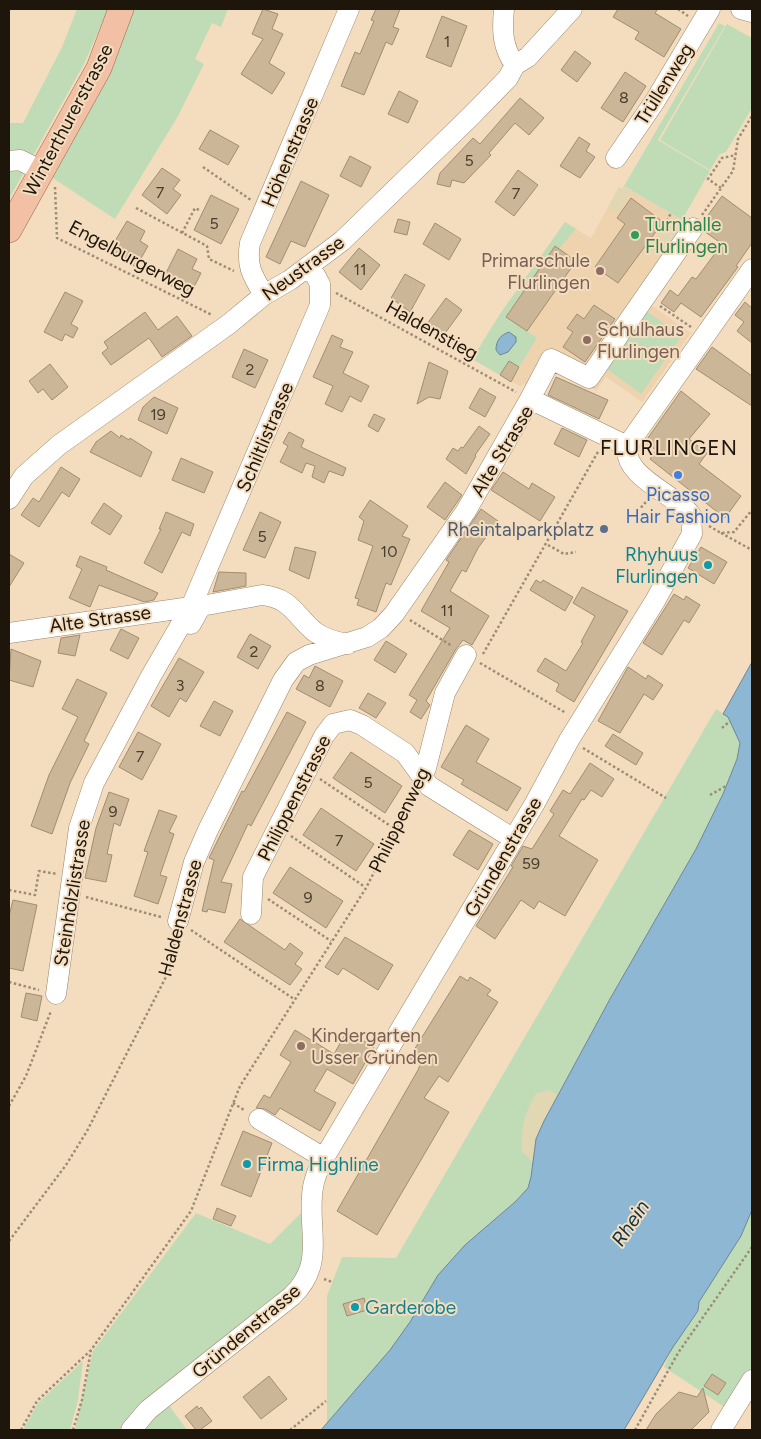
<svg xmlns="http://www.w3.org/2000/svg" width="761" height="1439" viewBox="0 0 761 1439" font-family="Figtree,sans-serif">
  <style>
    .built { fill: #efd3af }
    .green { fill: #c0dcb7 }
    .sand { fill: #e1d7b3 }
    .water { fill: #8db7d2; stroke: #6c8796 }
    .building { fill: #ccb698; stroke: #a28d71 }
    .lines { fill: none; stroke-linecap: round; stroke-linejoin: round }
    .minor-casing { stroke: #9a8569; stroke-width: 21 }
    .major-casing { stroke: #a16948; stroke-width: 26 }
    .path { stroke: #9c8c75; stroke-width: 2.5; stroke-dasharray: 2.5 2.5; stroke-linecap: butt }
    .minor { stroke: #fff; stroke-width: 20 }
    .major { stroke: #f1c0a5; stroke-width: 25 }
    .leisure-dot { fill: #2e9e5b; stroke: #f4ddbf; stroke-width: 2 }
    .education-dot { fill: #8d6e63; stroke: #f4ddbf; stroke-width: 2 }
    .shop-dot { fill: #3f7fe0; stroke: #f4ddbf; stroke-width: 2 }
    .service-dot { fill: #5c6f8a; stroke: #f4ddbf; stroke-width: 2 }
    .culture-dot { fill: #0f9aa8; stroke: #f4ddbf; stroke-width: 2 }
    .labels { text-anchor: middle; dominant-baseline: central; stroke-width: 4; stroke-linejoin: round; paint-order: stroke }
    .number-label { font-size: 16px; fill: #4a3e2e }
    .street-label { font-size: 19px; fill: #1e160b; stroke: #f4ddbf }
    .leisure-label { font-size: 19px; fill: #27864d; stroke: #f4ddbf; text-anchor: start }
    .education-label { font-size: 19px; fill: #785e54; stroke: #f4ddbf; text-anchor: start }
    .shop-label { font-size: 19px; fill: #366cbe; stroke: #f4ddbf }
    .service-label { font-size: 19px; fill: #4e5e75; stroke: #f4ddbf; text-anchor: end }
    .culture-label { font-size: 19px; fill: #0d838f; stroke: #f4ddbf; text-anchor: start }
    .water-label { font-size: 20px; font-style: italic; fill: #0e3245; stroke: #f4ddbf }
    .quarter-label { font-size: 21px; letter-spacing: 1px; fill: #1e160b; stroke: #f4ddbf }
  </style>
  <rect width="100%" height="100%" fill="#f4ddbf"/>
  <path class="built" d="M624,186L697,229L648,303L691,333L642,402L606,377L596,391L551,369L541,392L523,384L521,387L472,359L500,314L565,222L591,238L619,187L622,189Z"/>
  <path class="green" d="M77,9H108L85,62L9,199V123H23L62,47Z
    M121,9H228L221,27L212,23L195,59L204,64L177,118L115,219L42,171Z
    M719,23L725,26L658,140L710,171L682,220L624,186Z
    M727,24L752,38V108L726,152L720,154L710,170L660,140Z
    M565,222L576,229L559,249L555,246L506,316L537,338L519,367L509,361L500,375L472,359L500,314Z
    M645,310L682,336L641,394L604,367Z
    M716,709L728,717L740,743L737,759L723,794L696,849L610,999L544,1120L536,1139L531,1177L528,1188L515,1202L465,1245L438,1275L410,1322L390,1350L327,1425V1296L342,1257L396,1258Z
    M305,1209L307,1254L294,1286L122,1430H75L93,1351L196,1213L270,1244Z
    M752,1211V1384L735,1414L664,1367L673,1346L699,1311V1301L741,1236Z
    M83,1361L78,1400L70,1430H23L38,1403Z
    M168,1404L187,1430H141Z"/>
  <path class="sand" d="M624,186L632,190L618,213L608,207L619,187L622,189Z
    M667,224L683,236L665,261L649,250Z
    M548,1090L558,1095L536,1139L533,1162L522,1152C522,1127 523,1115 536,1094Z"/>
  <path class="water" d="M509,332L516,337V342L508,352L500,355L496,350C496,341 500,335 509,332Z
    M752,662V1210L741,1236L699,1302L698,1311L673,1347L624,1430H321L390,1350L410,1322L438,1275L465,1245L515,1202L528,1188L531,1177L536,1139L544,1121L610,999L696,849L723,794L737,759L740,743L728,717L723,714Z"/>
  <path class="building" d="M263,9L278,14L272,29L283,34L269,63L285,73L272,94L241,74L263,39L252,34Z
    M376,9H400L393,27L399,29L392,45L386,42L364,95L341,86L355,52L360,54L374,21L371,20Z
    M618,9H658L655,13L681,29L664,57L635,39L639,32L613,17Z
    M442,16L467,26L451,67L426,57Z
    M575,51L591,63L577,82L561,70Z
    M625,72L646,86L623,122L601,108Z
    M399,91L418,101L408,123L388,114Z
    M520,98L544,118L529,135L515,123L489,153L491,155L464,183L452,180L450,187L437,184L440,173L473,138L480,144Z
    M210,130L239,146L228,165L199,149Z
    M579,137L590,144L586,151L595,157L580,178L560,166Z
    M350,156L371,167L361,187L340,176Z
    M162,168L180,180L173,189L181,195L167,214L142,195Z
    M518,170L538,185L514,216L495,202Z
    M301,181L329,195L305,247L291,241L280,264L266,257Z
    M211,195L239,209L221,244L194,230Z
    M722,196L752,218V243L736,266L738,267L701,317L681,303L674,312L661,303L670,290L678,296L692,277L696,279L722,244L704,231L703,222Z
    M631,198L663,222L618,283L595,267L625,224L617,218Z
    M398,219L410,222L407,235L394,232Z
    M127,221L145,231L140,241L148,246L136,267L109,251Z
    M435,223L461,239L449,260L423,244Z
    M555,246L576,261L527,331L506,317Z
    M359,248L380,265L361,290L339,272Z
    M178,249L197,259L192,269L201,273L190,295L162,281Z
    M405,274L425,285L410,312L391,298Z
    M65,292L83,301L71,324L78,328L73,338L65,334L62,341L44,332Z
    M446,298L462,310L443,336L427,324Z
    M745,302L752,308V343L737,331L744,322L735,315Z
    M594,305L615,319L585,362L563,347L573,332L567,328L577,314L584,319Z
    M145,312L158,330L177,316L192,336L162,357L149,338L111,365L102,353L108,348L104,342Z
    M332,335L343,340L340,347L353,352L343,373L369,386L361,402L350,396L342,412L325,404L333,386L313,377Z
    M712,347L752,376V406L696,369Z
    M244,349L268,360L255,388L232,377Z
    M509,361L519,367L511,382L500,375Z
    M429,362L448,371L440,399L429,397L417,404Z
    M50,364L68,387L52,400L43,389L38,393L29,381Z
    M556,377L608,400L599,419L548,395Z
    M480,388L496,397L485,417L469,408Z
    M681,391L710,414L689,439L707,453L699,464L741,496L725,518L650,459L656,450L645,442Z
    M154,397L178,408L167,434L138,420L143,407Z
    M374,414L385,419L378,432L368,426Z
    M479,426L490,434L475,455L476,456L466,474L446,459L453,448L458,451L461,447L463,448Z
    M562,428L587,440L579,457L554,444Z
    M111,431L120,438L121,435L129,440L130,438L152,452L141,477L90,452L96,442Z
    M289,432L304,440L301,447L346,468L343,476L329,471L324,483L312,477L315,466L306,463L302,473L280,462L288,446L283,443Z
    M181,458L213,472L204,493L172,480Z
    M61,467L80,479L69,497L62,492L39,527L21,515L33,498L39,502Z
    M503,472L529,489L532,483L555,497L540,521L491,490Z
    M445,482L462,495L445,520L427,507Z
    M370,500L408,526L402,536L410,539L391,585L386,583L376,612L357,605L359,599L355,598L373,546L358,540L364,521L359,517Z
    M104,503L122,516L110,535L91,523Z
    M481,509L498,521L478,548L466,572L462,570L450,591L489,616L472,645L463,640L456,649L426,701L430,705L421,719L410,712L417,700L409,695L450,628L421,611L449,562L446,560Z
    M166,512L194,524L190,536L182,532L162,573L144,563L161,529H159Z
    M260,512L281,522L265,558L243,550Z
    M295,547L316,552L309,579L289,570Z
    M701,547L727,562L714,584L688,568Z
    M9,554L24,563L9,587Z
    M80,556L107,567L106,570L158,593L154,600L144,602L99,585L90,607L69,598L82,569L76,566Z
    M219,572L246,573V586L213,592Z
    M536,580L541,583L543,580L573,597L565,611L530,590Z
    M582,587L628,611L574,702L556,691L559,684L537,671L545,658L566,671L583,643L581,642L595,616L573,603Z
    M674,594L684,600L686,596L700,605L689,623L684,620L662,655L643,643Z
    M121,629L139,638L128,659L110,650Z
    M250,634L271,646L258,669L237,657Z
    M80,635L75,656L58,653L61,638Z
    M386,641L407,654L395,673L374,660Z
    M11,649L41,661L33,687L9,680Z
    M179,658L204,672L186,702L180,698L169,717L151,706Z
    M315,666L343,681L330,707L296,689L304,675L309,678Z
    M628,667L646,679L648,675L663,685L653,700L644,694L620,733L598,721Z
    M77,679L107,693L84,741L89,744L70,783L52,834L31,826L49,775L78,717L62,709Z
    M368,693L386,703L376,718L359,708Z
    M214,701L233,711L220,736L200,726Z
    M287,712L306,722L251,826L248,824L221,882L232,884L225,913L208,909L207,912L202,911L214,860L209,858L242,791L244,792Z
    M466,725L489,739L476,762L521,788L507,811L461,784L464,780L441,767Z
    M138,732L161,744L142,780L119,767Z
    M613,734L643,753L636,765L605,746Z
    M351,752L402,786L385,813L333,778Z
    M590,763L614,779L602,797L591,790L584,800L582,799L559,836L598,860L565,916L539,901L534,909L521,900L495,939L476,926L513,867L511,866L523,846L532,849L554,814L550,811L563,790L570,794Z
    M109,792L129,799L120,826L114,823L107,854L112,855L106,882L85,878L96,828Z
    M321,808L374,844L356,871L303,835Z
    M159,810L177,816L169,832L174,834L160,875L167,877L158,904L134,896L148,852L144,851Z
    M469,830L493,844L478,870L453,855Z
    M290,867L343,901L326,928L273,893Z
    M13,900L37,905L23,971L9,968V916Z
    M240,919L285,950L290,943L303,953L295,964L302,969L290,985L224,942Z
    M345,937L393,965L378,990L343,968L338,975L325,967Z
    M460,976L468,981L470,977L491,990L487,995L498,1002L448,1082L439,1076L424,1098L449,1112L377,1235L337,1211L418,1070L420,1065L409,1058Z
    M26,993L42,996L37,1021L21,1017Z
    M295,1030L334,1054L347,1031L374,1047L353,1084L327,1069L314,1091L336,1103L320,1131L280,1108L275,1115L265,1109L256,1108L264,1095L270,1098L291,1062L280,1055Z
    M243,1131L272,1143L251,1197L221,1185Z
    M217,1208L236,1216L231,1226L213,1219Z
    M364,1298L367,1310L347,1316L343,1304Z
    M712,1374L726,1383L718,1395L704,1386Z
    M269,1376L287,1399L261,1419L243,1397Z
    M703,1388L709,1412L691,1430H646L656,1414L679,1392L697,1397Z
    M197,1406L199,1409L201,1407L212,1421L200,1430H196L185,1416Z"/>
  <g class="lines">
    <g class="minor-casing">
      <path id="minor" d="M504,9C502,30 502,47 515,65
        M741,9L752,12
        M616,158L655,101L710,9
        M9,161L20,160L42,171
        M264,295C252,275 246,266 250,243L349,9
        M530,399L551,359L589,378L693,228
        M9,499L24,476L59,445L229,324L264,295L290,280L342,241L471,116L508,78L515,65L528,57L572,9
        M191,624L201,606L262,595C292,598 295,616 315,632C325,639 336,642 348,644
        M9,633L191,607
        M422,777L426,768L445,693L466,655
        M251,914L253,877L324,736L333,724L350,720L362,725L405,753L429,786L514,839
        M178,921L194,862L208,830L283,680L296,662L309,655L367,637L381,628L394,614L466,511L530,399L627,446
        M56,994L79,828L94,783L151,676L191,607L320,305V284L310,266
        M259,1119L324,1158
        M131,1430L148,1410L292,1296C327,1262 306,1229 313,1187C315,1176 319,1167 324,1158L535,803L569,740L655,601L692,534L691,515C675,494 623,477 627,446L752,269
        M721,1430L752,1380"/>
    </g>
    <g class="major-casing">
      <path id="major" d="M9,230L99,68L121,9"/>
    </g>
    <path class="path" d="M678,9L688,16
      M203,167L251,200
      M55,187L57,238L212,315
      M721,188L708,179L722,158L736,155
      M136,208L207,246L209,259L234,271
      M702,215L733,171L738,139L752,116
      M667,221L671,213
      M182,233L195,208L199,210
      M336,293L516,392
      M660,306L691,327
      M636,509L643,506L647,500
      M709,526L721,533L734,532L752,510
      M721,533L752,550
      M548,545L564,554L576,552
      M410,620L452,646
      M483,654L599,450
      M480,663L566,713
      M722,728L730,721
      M583,748L666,798
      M320,779L395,829
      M710,795L726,786
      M291,836L365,887
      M9,890L35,895L39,871L57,874
      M86,897L161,917
      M268,899L331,941
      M191,930L294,999
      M9,982L39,990
      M233,1103L244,1110
      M9,1106L26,1076L51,1011
      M9,1241L66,1165L87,1131L171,967L175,938
      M324,1279L332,1282
      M21,1430L37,1401L90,1351
      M73,1430L82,1400L91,1350L191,1211L240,1086L366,888L414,794
      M290,1430L326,1401
      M635,1430L678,1353L752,1247"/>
    <use href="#minor" class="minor"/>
    <use href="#major" class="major"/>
  </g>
  <circle class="leisure-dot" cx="635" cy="235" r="5"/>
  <g class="education-dot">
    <circle cx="600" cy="271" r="5"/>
    <circle cx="587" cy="340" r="5"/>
    <circle cx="301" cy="1046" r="5"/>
  </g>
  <circle class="shop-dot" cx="678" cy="475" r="5"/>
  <circle class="service-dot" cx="604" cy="529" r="5"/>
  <g class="culture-dot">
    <circle cx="708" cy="565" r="5"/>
    <circle cx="247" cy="1164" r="5"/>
    <circle cx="355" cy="1307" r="5"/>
  </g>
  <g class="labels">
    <g class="number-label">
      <text x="447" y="41">1</text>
      <text x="624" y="97">8</text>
      <text x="469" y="160">5</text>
      <text x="160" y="192">7</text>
      <text x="516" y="193">7</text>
      <text x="214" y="223">5</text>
      <text x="360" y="269">11</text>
      <text x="250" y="369">2</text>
      <text x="158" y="414">19</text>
      <text x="262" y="536">5</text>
      <text x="389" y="551">10</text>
      <text x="447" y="610">11</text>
      <text x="254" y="651">2</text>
      <text x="180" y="685">3</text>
      <text x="320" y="685">8</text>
      <text x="140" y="756">7</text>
      <text x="368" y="782">5</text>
      <text x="113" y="811">9</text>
      <text x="339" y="840">7</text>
      <text x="531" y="863">59</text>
      <text x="308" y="897">9</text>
    </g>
    <g class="street-label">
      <text transform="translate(664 84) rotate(-58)">Trüllenweg</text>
      <text transform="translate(68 120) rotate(-62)">Winterthurerstrasse</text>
      <text transform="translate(290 152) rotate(-67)">Höhenstrasse</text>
      <text transform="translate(132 258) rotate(28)">Engelburgerweg</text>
      <text transform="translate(303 268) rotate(-36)">Neustrasse</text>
      <text transform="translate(432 330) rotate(29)">Haldenstieg</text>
      <text transform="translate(265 437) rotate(-67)">Schiltlistrasse</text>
      <text transform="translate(502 451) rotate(-59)">Alte Strasse</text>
      <text transform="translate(100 619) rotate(-8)">Alte Strasse</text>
      <text transform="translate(294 798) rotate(-63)">Philippenstrasse</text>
      <text transform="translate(399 820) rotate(-64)">Philippenweg</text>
      <text transform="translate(503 857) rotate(-60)">Gründenstrasse</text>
      <text transform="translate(72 893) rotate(-81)">Steinhölzlistrasse</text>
      <text transform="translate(180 918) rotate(-75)">Haldenstrasse</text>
      <text transform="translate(246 1331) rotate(-40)">Gründenstrasse</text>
    </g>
    <g class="leisure-label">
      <text x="645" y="224">Turnhalle<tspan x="645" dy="22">Flurlingen</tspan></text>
    </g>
    <g class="education-label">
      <text x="590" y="260" text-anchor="end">Primarschule<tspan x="590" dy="22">Flurlingen</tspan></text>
      <text x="597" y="329">Schulhaus<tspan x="597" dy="22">Flurlingen</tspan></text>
      <text x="311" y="1035">Kindergarten<tspan x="311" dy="22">Usser Gründen</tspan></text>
    </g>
    <g class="shop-label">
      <text x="678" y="494">Picasso<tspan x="678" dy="22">Hair Fashion</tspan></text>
    </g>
    <g class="service-label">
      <text x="594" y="529">Rheintalparkplatz</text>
    </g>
    <g class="culture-label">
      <text x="698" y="554" text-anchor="end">Rhyhuus<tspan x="698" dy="22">Flurlingen</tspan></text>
      <text x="257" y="1164">Firma Highline</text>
      <text x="365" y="1307">Garderobe</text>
    </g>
    <g class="water-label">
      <text transform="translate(630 1223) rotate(-56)">Rhein</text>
    </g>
    <g class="quarter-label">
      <text x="669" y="447">FLURLINGEN</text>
    </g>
  </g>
  <rect width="761" height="1439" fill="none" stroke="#1e160b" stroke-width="20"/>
</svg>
